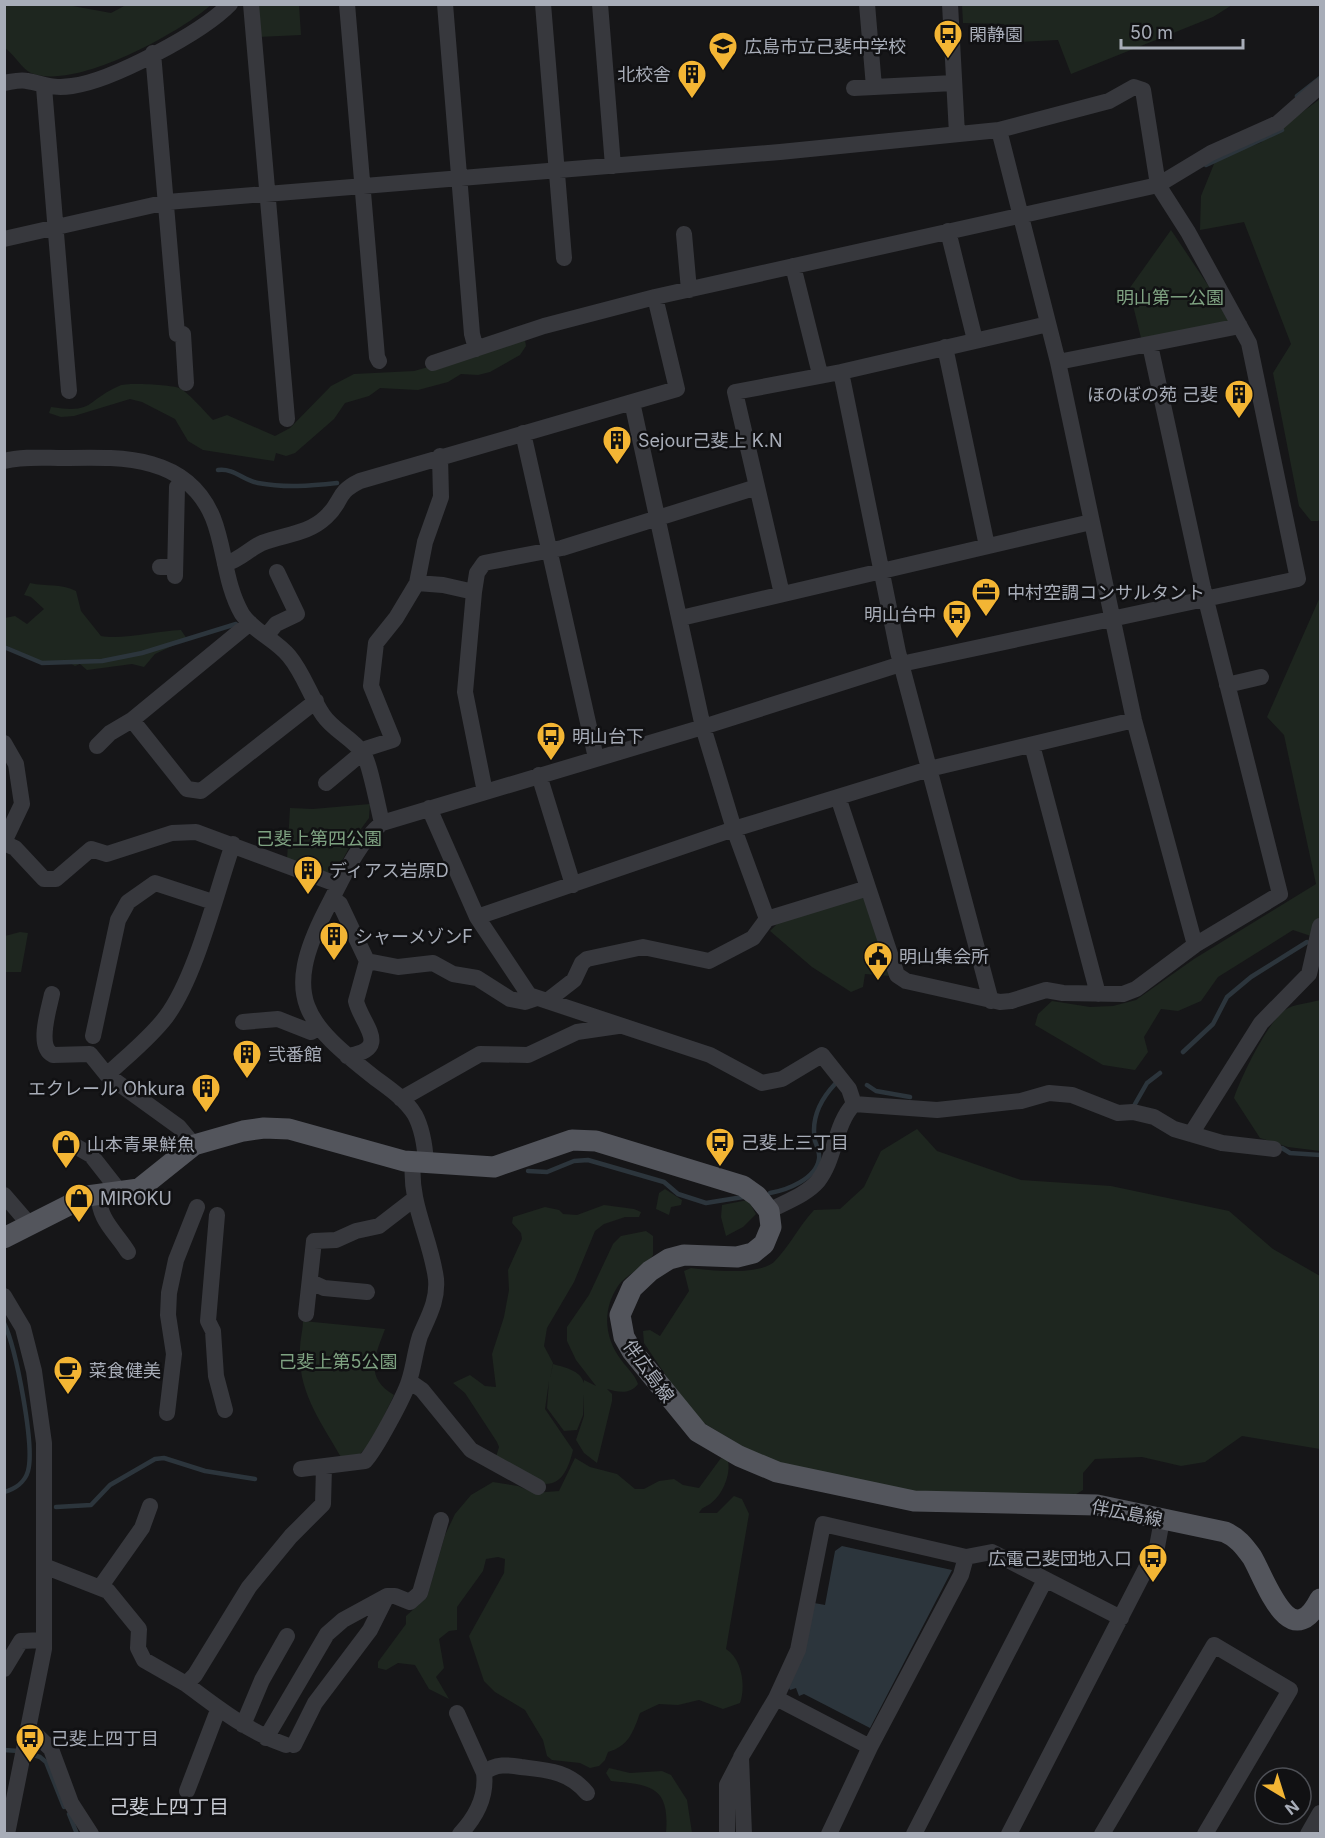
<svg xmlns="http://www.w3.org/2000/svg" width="1325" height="1838" viewBox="0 0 1325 1838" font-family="Inter,'Noto Sans JP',sans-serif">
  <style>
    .green { fill: #1e261f }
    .water { fill: #2c353c }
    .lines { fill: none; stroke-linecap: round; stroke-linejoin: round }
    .stream { stroke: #2c353c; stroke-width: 4.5 }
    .minor { stroke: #37383d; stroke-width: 16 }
    .major { stroke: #53555c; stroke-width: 21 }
    .labels { text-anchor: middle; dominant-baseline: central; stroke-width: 5; stroke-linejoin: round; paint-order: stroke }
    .poi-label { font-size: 18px; fill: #a8adb8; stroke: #111113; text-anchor: start }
    .park-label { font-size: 18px; fill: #7fa382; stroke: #111113 }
    .street-label { font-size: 18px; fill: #a8adb8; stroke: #111113 }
    .neighbourhood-label { font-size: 20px; fill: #c9ccd4; stroke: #111113 }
  </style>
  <rect width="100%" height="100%" fill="#161618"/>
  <path class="green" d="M4,5H67L111,13L126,5H211C179,33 75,91 31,73C22,69 14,54 5,48Z
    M255,5H299L301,35L258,37Z
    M962,5V4L1232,5L1213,17L1071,74L1058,40L1019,42L1004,24L963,23Z
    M1320,99V519L1318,521H1311L1299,506L1273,373L1291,344L1244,222L1200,230L1201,196L1216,159L1260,143Z
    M1171,230L1230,318L1226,324L1142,342L1129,289Z
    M525,340L526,346L520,355L490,372L478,375L461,374L448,382L418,390L380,388L369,396L345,403L334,419L295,453L286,456L276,453L274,461L203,450L188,441L175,419L142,402L130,399L74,416L61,417L49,413L51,407C95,414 85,401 119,386C126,382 171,385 179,388C187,391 206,413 213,420L227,415L275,436L290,428L331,386L354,374L414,371Z
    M30,583C47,587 60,583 76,591L81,611L101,636C123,640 156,631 181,630L187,639L155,654L144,667L132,664L87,670L80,664L75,666L68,662H42L5,645V618L15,616L27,624L44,609L31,597L24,595Z
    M1320,597V916L1311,936L1293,930L1218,977L1201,1001L1178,1011L1161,1009L1144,1037L1148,1052L1135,1070L1103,1065L1035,1025L1038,1014L1052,1001L1090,1007L1113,1006L1136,1000L1194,959L1316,884L1284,735L1267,717Z
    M370,804L369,818L355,837L338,868L325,874L287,860L290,808L313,809Z
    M859,895L867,901L890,976L865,974L863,987L851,992L812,967L770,931L780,921Z
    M20,932L28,933L21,972H5V936Z
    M1320,1000V1151L1288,1147L1260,1138L1234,1098C1240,1079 1268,1021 1285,1010C1293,1004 1310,1003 1320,1000Z
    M917,1129L937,1151L1021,1180L1111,1186L1229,1211L1273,1249L1320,1276V1449L1242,1436L1205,1462L1181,1466L1142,1457L1095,1459L1083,1473V1490L1073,1496L916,1493L772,1464L702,1422L687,1407L644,1343L643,1331L650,1330L660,1336L689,1291L684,1271L691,1268C711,1271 759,1275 774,1262C789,1247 799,1226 814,1210L840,1209L864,1187L881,1151Z
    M665,1189L682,1200L681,1205L671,1207L669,1215L656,1209L659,1193Z
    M748,1200L756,1214L743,1227L726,1236L721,1217L722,1205Z
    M604,1205L634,1209L641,1212L639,1217H625L604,1224L595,1231L574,1282L547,1328L544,1346L553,1363L550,1379L553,1364C566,1368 580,1370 584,1383V1380L596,1386L576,1360L567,1341V1327L589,1295L613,1244L621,1236L646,1231L653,1236V1255C646,1268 627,1273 618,1286C602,1310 604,1338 622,1361C627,1368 635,1375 638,1384C630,1395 618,1392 607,1389L612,1394V1401L597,1463L584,1453L576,1440L584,1416V1394L583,1415L577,1430L564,1431L547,1408L549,1381L545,1409L573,1450C569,1466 563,1485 544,1484L495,1460L499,1447L497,1442L465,1393L453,1383L470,1375L485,1386L496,1387L492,1354L504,1317L509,1290L508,1270L522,1239L521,1233L512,1223L513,1217L545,1207L559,1210L563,1214L577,1215Z
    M303,1321L385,1329C375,1356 364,1378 394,1395L372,1441L360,1454L342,1459C322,1423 297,1392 300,1348C300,1339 303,1330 303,1321Z
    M575,1458L590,1467L617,1474L635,1489H644L659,1481L674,1479L683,1485L699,1488L721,1458L728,1461C731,1475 722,1496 710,1504C704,1508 702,1507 699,1513H717L734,1496L742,1499L749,1514L726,1649C742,1659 746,1686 740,1703L723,1709L699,1700L678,1705L659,1704L640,1713C633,1732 629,1746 608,1752L605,1760L599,1766L590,1768L580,1763L552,1760L547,1756L543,1740L525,1710L495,1692L484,1681L469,1636L504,1573L505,1559L498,1557L486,1559L483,1571L457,1607V1630L449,1631L439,1639L444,1668L436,1677L449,1699L429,1689L415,1665L398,1663L386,1670L378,1668V1662L406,1624V1616L427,1597L445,1535L455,1514L471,1495L493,1482L518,1486L534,1493L559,1491Z
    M609,1768L630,1773L662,1771L671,1775L687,1800L692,1833H666C670,1786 651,1785 611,1781L606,1773Z"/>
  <path class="water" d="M842,1546L952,1570L870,1728L804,1694L799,1696L796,1688L790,1690L788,1686L814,1603L825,1605L835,1551Z"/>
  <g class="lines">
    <path class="stream" d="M1297,96L1320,78
      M1206,165L1282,130
      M218,470C234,468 243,480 258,483C285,488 310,486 337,483
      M4,647L42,663L102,661L142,653L236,624
      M1183,1052L1213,1024L1227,997L1251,977L1307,942
      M867,1085L876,1091L910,1097
      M1135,1104L1147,1083L1160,1073
      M1282,1148L1290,1153L1320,1155
      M528,1171L547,1172L574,1161L588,1160L664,1182L678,1194L706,1203L743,1197
      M770,1193C787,1190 816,1179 819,1159C820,1154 817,1146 815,1141C811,1120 820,1100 835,1084
      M4,1323C16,1348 35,1446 28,1471C25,1482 15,1489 4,1492
      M56,1507L91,1505L110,1485L155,1459L164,1458L205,1471L255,1479
      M4,1750L19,1751
      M27,1753L40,1757L46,1762L64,1807
      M69,1814L77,1834"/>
    <path class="minor" d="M251,4L287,419
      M347,4L377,357L379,361
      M445,4L472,334L476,349
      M543,4L564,258
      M600,4L613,166
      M867,4L874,87
      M950,4L957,134
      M153,53L177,334H183L186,383
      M4,83C11,82 20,79 27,81C45,84 52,89 72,86C111,81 202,33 230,4
      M44,87L69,391
      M854,88L954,83
      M999,130L1058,362L1134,720L1195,945
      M948,231L975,340
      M684,234L689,290
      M4,239L167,202L780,152L999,130L1109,101L1134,87L1143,90L1158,185L1188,232L1249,343L1298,579L901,664L703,727L382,823C356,845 342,880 326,910C281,998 305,1023 375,1078C389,1088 406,1100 415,1115C423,1130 425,1146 426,1163
      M793,266L820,374
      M945,347L987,546
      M1058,362L1240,326
      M433,363L544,326L655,297L1158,185L1211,153L1278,123L1320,86
      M841,372L898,652L991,1001
      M632,402L703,727L734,829L767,919
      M523,433L596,758
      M4,461C23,456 44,458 64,458C120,457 187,454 213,518C225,548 225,585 242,614C253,631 276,640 289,656C304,674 310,696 323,715C333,730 352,738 363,753C370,763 378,808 382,823
      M225,564C240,560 249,549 262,543C284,534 307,535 326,517C343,502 335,493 360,481L677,389L655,297
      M160,567H175
      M175,576L177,487L183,481
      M417,583L443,585L474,592
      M782,594L735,392L841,372L1048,324
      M681,618L1091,522
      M250,623L132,720L187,789L201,791L316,701
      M267,635L276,624L297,614L277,572
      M1227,685L1261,677
      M4,743L16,764L22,804L4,842
      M1032,745L1098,994
      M97,746L110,733L132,720
      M539,775L573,885
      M326,783L368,748L393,740L371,686L376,643L396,618L417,583L425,542L441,497L440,456
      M485,792L465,692L474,592L477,573L484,563L562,548L757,487
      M838,797L897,975L906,981L1000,1002L1011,1001L1046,990L1063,993L1123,994L1136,989L1195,945L1280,894L1203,588L1150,345
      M429,808L477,917L529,995L710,1055L762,1083L782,1079L822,1055L849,1089L854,1104
      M4,843L15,848L44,879H56L91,849L107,854L172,833L196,832L339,885
      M332,898L340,904L367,961L356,1001C361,1024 393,1049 347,1056
      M477,917L734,829L929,769L1134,720
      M367,961L398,967L433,963L453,974L477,978L510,999L525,1002L537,998
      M52,994C49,1009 36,1047 53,1055L90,1054L107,1075
      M547,1001L574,980L582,963L587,959L643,947L709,961L753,938L767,919L868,888
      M243,1022L278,1019L311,1032L318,1028
      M93,1036L118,920L128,902L155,883L213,902
      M401,1099L480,1054L528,1055L577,1032L618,1026
      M1191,1134L1261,1023L1309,974L1320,926
      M70,1143L91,1155L120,1192
      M194,1145L179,1127L107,1075C127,1056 149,1039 166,1017C196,977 216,893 233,844
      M99,1194C98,1220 116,1232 128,1252
      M4,1195L29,1224
      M769,1211C785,1202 806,1195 818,1181C836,1158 834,1125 854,1104L937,1110L1021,1101L1049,1093L1072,1095L1118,1113L1133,1112L1154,1117L1174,1129L1222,1143L1274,1149
      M217,1215L208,1321L213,1331L216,1376L225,1410
      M311,1282L324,1288L367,1292
      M4,1296L23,1328L34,1371L44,1443V1649L7,1834
      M306,1314L314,1241L336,1240L356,1231L379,1226L414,1199
      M409,1381L422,1390L471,1450L538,1487
      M167,1413L174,1354L168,1315L169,1293L176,1260L197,1207
      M301,1469L365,1461C375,1451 405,1395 409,1381C414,1366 415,1351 420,1336C428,1317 438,1301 436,1279C431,1239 409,1203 413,1163
      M44,1566L108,1591L139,1629L138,1648L144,1660L186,1684L195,1675L249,1587L291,1536L323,1504L324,1467
      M101,1586L142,1528L150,1506
      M4,1669L21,1641L44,1640
      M186,1684C218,1708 247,1731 286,1745
      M776,1698L870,1747
      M457,1713L484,1773C487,1797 476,1817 460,1834
      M243,1725L262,1680L287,1636
      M29,1728L51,1749L71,1803L91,1834
      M266,1738L327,1634L343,1620L387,1596H395L410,1602L420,1593L441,1520
      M294,1745L315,1703L370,1630L387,1596
      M484,1773C495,1763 509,1765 521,1767C547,1770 569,1771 587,1793
      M187,1791L218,1710
      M727,1834V1785L741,1758
      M744,1834L741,1757L776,1698L798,1650L823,1524L966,1557L992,1552L1121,1618
      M829,1834L870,1747L961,1575L966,1557
      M914,1834L1045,1580
      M1009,1834L1157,1547L1162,1520
      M1102,1834L1214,1645L1290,1690L1205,1834
      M1308,1834L1320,1813"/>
    <path class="major" d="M4,1238L87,1196L139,1189L194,1145L243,1131L264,1128L289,1129L404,1161L494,1167L572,1140L596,1141L743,1186L757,1196L769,1211L771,1227L764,1244L753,1253L737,1257L684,1255L669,1259L650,1271L632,1288L620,1315L624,1337L632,1351L698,1432L739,1456L777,1472L914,1501L1097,1505L1225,1532C1237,1537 1244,1546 1252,1557C1265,1579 1290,1657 1320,1599"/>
  </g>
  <defs>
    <g id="bus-pin" transform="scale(1.5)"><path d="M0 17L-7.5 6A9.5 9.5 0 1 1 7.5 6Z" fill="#f3b534" stroke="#111113"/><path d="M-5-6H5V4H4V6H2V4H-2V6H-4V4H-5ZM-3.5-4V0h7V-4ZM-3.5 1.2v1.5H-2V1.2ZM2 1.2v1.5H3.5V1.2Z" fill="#111"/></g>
    <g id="school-pin" transform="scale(1.5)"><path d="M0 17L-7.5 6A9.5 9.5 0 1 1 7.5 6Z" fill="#f3b534" stroke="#111113"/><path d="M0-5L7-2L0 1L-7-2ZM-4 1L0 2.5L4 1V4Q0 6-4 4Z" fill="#111"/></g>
    <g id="building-pin" transform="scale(1.5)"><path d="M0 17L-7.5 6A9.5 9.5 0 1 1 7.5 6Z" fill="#f3b534" stroke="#111113"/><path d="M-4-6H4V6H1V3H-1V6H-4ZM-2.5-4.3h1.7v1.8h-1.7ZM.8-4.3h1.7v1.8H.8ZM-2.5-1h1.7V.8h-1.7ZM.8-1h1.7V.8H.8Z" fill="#111"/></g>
    <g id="office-pin" transform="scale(1.5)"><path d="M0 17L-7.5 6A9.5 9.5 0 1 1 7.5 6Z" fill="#f3b534" stroke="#111113"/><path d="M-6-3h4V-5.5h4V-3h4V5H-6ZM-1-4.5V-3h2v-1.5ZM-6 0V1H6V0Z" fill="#111"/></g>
    <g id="civic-pin" transform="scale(1.5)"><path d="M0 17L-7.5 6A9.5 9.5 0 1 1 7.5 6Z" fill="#f3b534" stroke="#111113"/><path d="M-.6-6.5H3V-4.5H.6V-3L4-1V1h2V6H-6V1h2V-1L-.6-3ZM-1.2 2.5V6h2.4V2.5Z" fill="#111"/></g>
    <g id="shop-pin" transform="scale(1.5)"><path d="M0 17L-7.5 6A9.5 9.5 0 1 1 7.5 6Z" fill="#f3b534" stroke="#111113"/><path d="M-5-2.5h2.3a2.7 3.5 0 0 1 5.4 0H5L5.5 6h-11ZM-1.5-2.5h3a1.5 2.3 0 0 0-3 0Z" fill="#111"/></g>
    <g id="cafe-pin" transform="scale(1.5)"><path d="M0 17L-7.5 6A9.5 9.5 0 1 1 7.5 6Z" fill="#f3b534" stroke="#111113"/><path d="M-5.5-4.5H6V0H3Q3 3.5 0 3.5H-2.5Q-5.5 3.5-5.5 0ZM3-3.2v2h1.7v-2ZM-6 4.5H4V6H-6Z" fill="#111"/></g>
  </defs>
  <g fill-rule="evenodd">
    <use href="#bus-pin" x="948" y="34"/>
    <use href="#school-pin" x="723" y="46"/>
    <use href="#building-pin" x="692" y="74"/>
    <use href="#building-pin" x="1239" y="394"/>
    <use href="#building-pin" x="617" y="440"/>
    <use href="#office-pin" x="986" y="592"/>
    <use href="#bus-pin" x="957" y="614"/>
    <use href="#bus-pin" x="551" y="736"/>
    <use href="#building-pin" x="308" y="870"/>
    <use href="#building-pin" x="334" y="936"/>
    <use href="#civic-pin" x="878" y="956"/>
    <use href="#building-pin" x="247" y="1054"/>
    <use href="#building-pin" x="206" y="1088"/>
    <use href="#bus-pin" x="720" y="1142"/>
    <use href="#shop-pin" x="66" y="1144"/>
    <use href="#shop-pin" x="79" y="1198"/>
    <use href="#cafe-pin" x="68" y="1370"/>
    <use href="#bus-pin" x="1153" y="1558"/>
    <use href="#bus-pin" x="30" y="1738"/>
  </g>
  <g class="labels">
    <g class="poi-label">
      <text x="969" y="34">閑静園</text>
      <text x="744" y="46">広島市立己斐中学校</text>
      <text x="671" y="74" text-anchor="end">北校舎</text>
      <text x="1218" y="394" text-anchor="end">ほのぼの苑 己斐</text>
      <text x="638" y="440">Sejour己斐上 K.N</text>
      <text x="1007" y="592">中村空調コンサルタント</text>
      <text x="936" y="614" text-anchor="end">明山台中</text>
      <text x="572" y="736">明山台下</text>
      <text x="329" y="870">ディアス岩原D</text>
      <text x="355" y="936">シャーメゾンF</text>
      <text x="899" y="956">明山集会所</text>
      <text x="268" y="1054">弐番館</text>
      <text x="185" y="1088" text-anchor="end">エクレール Ohkura</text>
      <text x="741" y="1142">己斐上三丁目</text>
      <text x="87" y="1144">山本青果鮮魚</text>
      <text x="100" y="1198">MIROKU</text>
      <text x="89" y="1370">菜食健美</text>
      <text x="1132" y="1558" text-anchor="end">広電己斐団地入口</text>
      <text x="51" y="1738">己斐上四丁目</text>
    </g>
    <g class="park-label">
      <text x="1170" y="297">明山第一公園</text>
      <text x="319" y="838">己斐上第四公園</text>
      <text x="338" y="1361">己斐上第5公園</text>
    </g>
    <g class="street-label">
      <text transform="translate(649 1371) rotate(54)">伴広島線</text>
      <text transform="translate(1127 1513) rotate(11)">伴広島線</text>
    </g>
    <g class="neighbourhood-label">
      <text x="169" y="1807">己斐上四丁目</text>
    </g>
  </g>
  <rect width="1325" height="1838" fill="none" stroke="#a8adb8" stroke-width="12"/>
  <g transform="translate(1283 1796) rotate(142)"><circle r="28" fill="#111113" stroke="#4d4f55" stroke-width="1.5"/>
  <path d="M0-4.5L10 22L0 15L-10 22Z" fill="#f3b534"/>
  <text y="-9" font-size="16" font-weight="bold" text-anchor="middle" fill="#a8adb8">N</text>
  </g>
  <path d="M1121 39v9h122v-9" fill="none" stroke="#a8adb8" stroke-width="3"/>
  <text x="1130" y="39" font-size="18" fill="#a8adb8" stroke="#111113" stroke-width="4.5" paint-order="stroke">50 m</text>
</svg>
